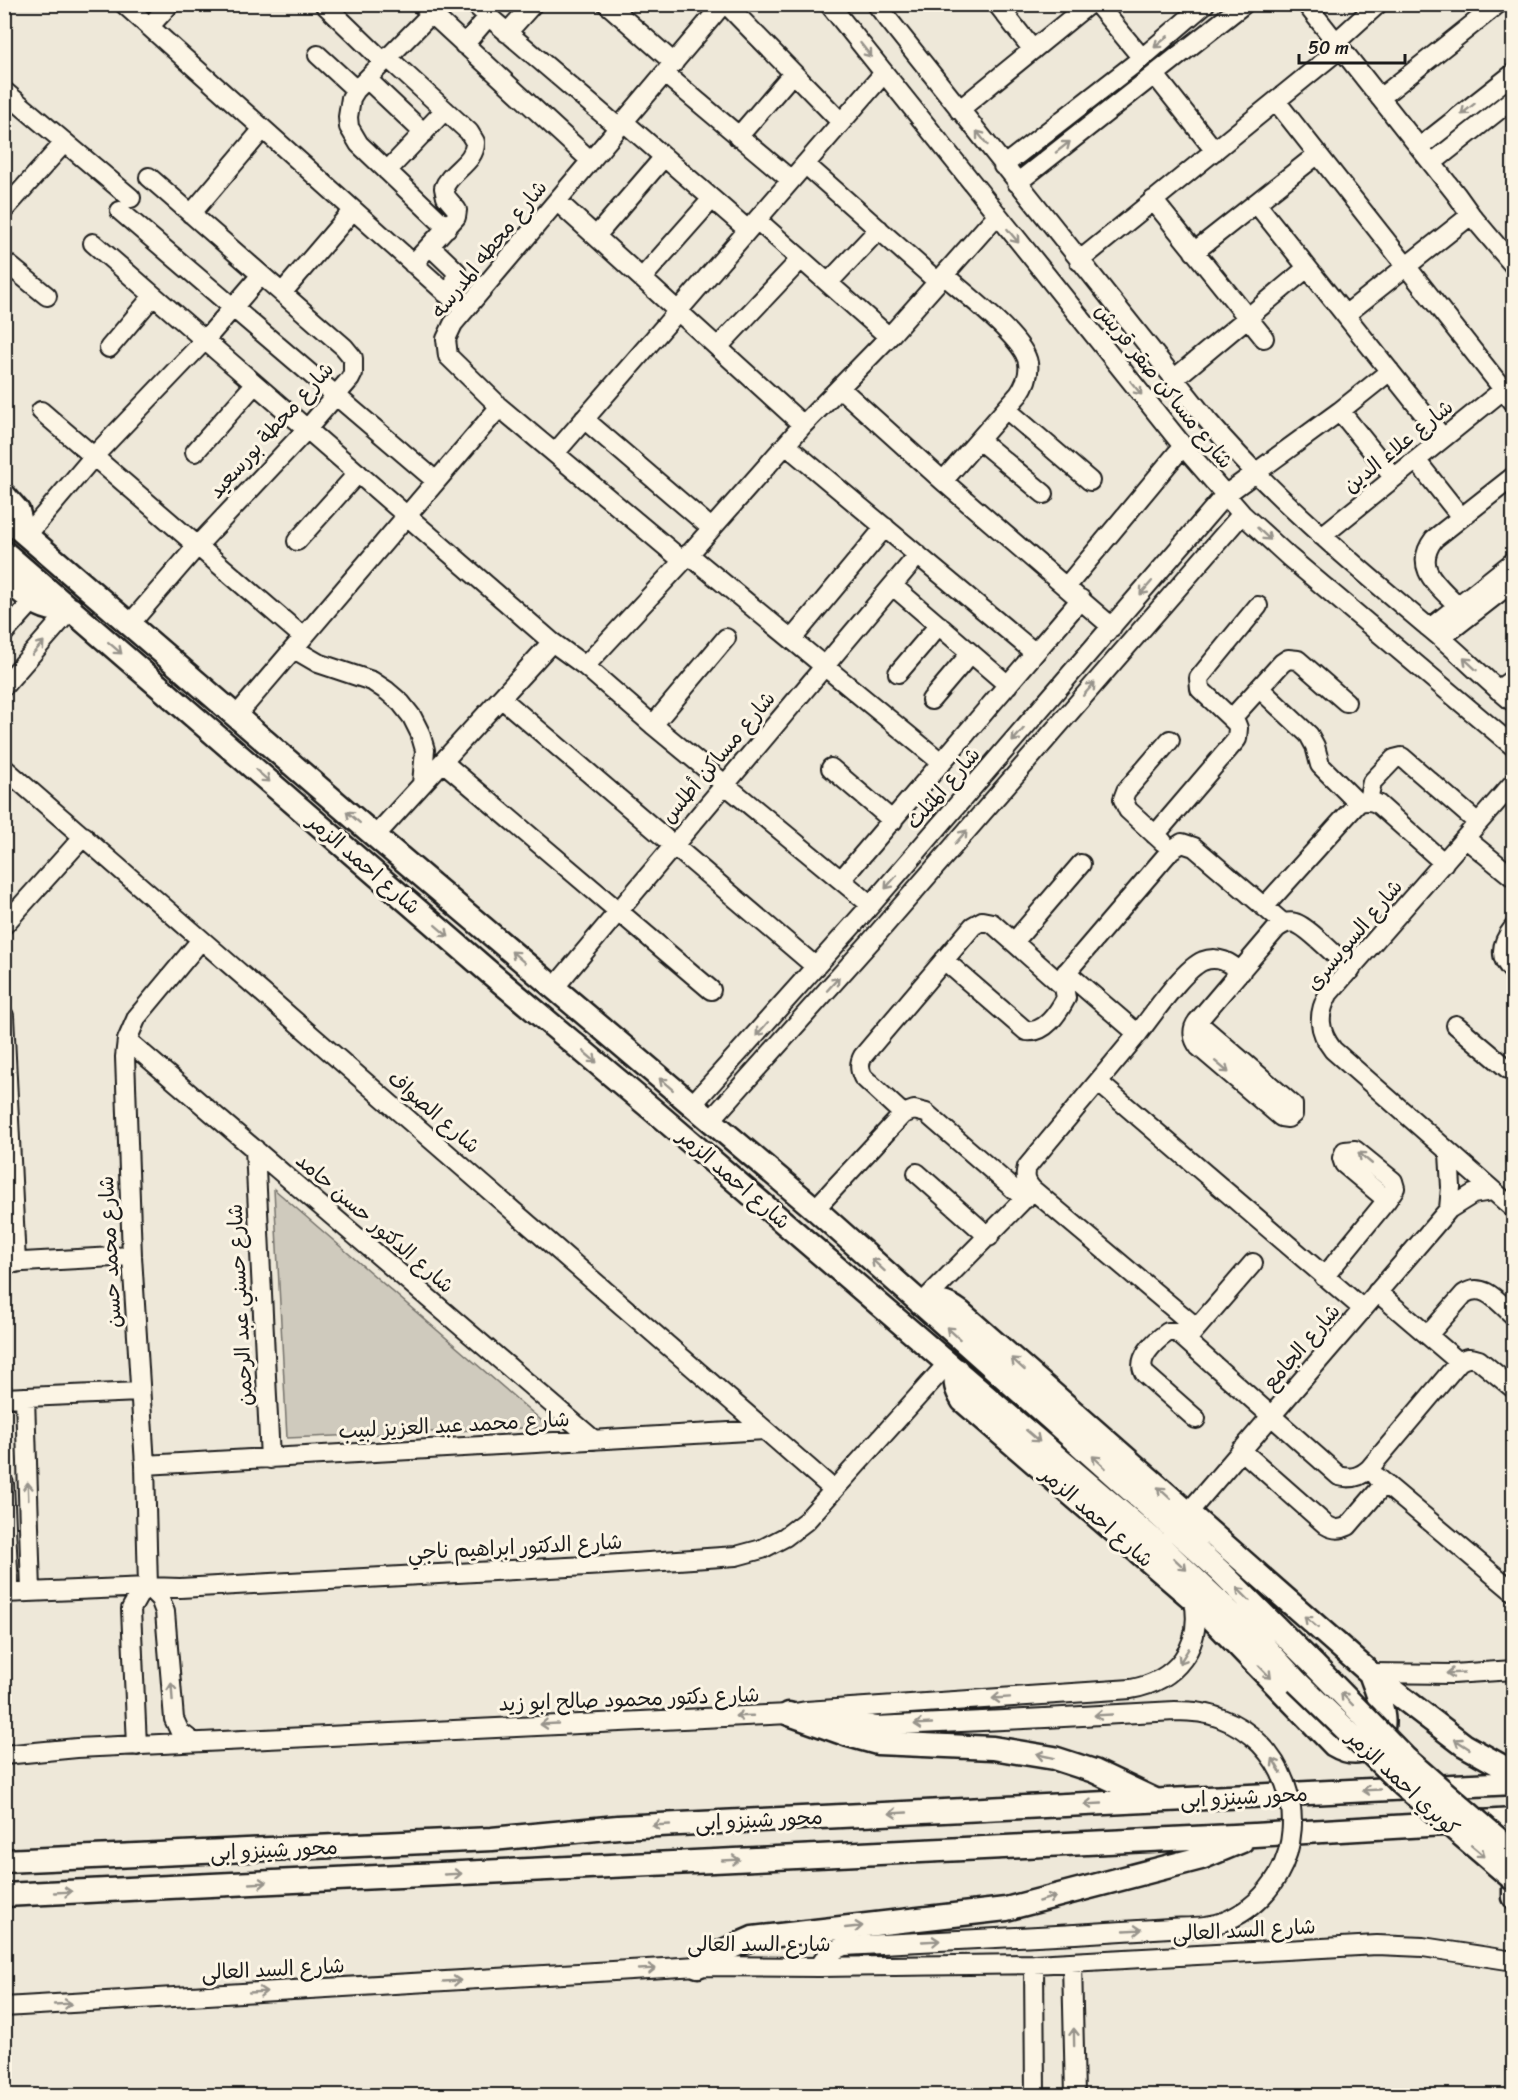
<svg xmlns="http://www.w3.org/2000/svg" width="1518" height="2100" viewBox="0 0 1518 2100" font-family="Sriracha,'Playpen Sans Arabic',sans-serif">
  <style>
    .green { fill: #cfcabd; stroke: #76736c; stroke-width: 1.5 }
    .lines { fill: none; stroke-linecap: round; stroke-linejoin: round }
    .minor-casing { stroke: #1c1c1c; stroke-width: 22 }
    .major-casing { stroke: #1c1c1c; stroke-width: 27 }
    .minor { stroke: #fcf5e5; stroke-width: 18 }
    .major { stroke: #fcf5e5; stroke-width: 22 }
    .minor-bridge-casing { stroke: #1c1c1c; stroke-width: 22; stroke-linecap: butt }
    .major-bridge-casing { stroke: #1c1c1c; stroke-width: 27; stroke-linecap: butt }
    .minor-bridge { stroke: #fcf5e5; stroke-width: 18 }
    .major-bridge { stroke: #fcf5e5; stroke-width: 22 }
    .oneway { stroke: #97938b }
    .labels { text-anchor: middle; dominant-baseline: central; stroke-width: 6; stroke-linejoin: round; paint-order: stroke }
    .street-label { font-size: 21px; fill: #1c1c1c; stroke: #fcf5e5 }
  </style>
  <rect width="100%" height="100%" fill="#eee8d9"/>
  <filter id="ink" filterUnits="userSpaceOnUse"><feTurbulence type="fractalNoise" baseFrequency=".0167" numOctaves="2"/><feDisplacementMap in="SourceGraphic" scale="12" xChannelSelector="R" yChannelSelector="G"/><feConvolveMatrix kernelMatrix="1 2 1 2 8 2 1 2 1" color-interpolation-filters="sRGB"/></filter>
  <g filter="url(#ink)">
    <path class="green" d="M274,1189L549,1427L287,1438Z"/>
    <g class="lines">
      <g class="minor-casing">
        <path id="minor" d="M124,4L465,310
          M324,4L384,62
          M421,4L591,161
          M474,4L619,128
          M607,4L674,63
          M726,4L841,122
          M829,4L1183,446L1242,514L1289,557L1514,747
          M876,4L1208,421C1274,498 1351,562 1428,627C1458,651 1484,679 1514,703
          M997,4L1033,50
          M1097,4L1142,58
          M1306,4L1456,194L1471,215L1514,266
          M431,14L356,90L351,98L348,117L349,127L359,144L447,228
          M150,26L170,4
          M507,33L533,4
          M1336,42L1378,4
          M464,45L488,17
          M318,55L356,90
          M388,58L469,132L475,142C476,162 450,171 444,188L446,197L457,210L456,217L413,264
          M665,74L791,180
          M1155,75L1215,151
          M367,79L424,133
          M4,91L131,198
          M1380,98L1498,4
          M1276,101L1514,403
          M959,110L1089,4
          M624,122L748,230
          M738,137L793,73
          M1420,147L1514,73
          M1432,163L1514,98
          M805,164L938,282
          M1003,166L1142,58L1205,4
          M387,171L445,110
          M1017,183L1244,4
          M1153,200L1264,338
          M558,202L803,425
          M1256,203L1443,438
          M4,210L64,143
          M120,211L436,481
          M191,214L263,129
          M757,220L889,337
          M596,236L664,157
          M93,243L552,642L585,666L653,725L871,905
          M430,246L456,271L455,283L445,293
          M1194,252L1318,154
          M4,261L47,296
          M1079,261L1341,48
          M642,278L712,199
          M828,283L879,229
          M282,293L353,210
          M1345,315L1471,215
          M718,347L801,259
          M109,348L153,296
          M1174,379L1307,268
          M840,388L943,481L1112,627
          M497,405L683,561
          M1006,409L1090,481
          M41,411L302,636
          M1340,411L1394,478
          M584,419L711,528
          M979,440L1044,494
          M786,445L1035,653
          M195,452L255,384
          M555,453L884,73
          M1416,460L1461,517
          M943,481L1019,394C1025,385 1030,375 1028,363C1025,339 964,293 944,275
          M27,535L94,456L205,340L261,275
          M1322,536L1503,390
          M297,541L358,473
          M688,554L942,763
          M893,586L1008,685
          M1066,587L1183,446
          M1458,606C1438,585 1412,568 1434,539L1514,476
          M129,625L198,545L307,429L350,379L353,373V358L344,347L149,177
          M1430,628L1514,561
          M4,633L33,601
          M1441,638L1514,581
          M792,639L885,527
          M294,649L318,663L372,681L387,691L401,703L412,717L420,733L425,750L422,784
          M585,666L683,561L803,425L889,337L997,215
          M898,673L939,625
          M4,686L71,609
          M1259,688L1309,735L1315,746L1320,765L1358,803
          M1498,690L1514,678
          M501,698L816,967
          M931,700L971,653
          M237,715L497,410V405L494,401L448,356L446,339L453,324L723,4
          M1232,718L1282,663L1288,659L1298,660L1346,702
          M653,725L726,638
          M443,762L711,990
          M4,768L834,1490
          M831,768L893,821
          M1514,782L1329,993C1317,1014 1318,1031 1333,1050L1514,1209
          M1368,800L1372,782L1394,759L1402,757L1478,823
          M1155,835L1237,739L1238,728L1236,723L1200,689L1199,678L1258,606
          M375,836L552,642
          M1465,838L1514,878
          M1163,842L1128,810L1123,799L1126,791L1170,740
          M841,880L1081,599
          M1264,907L1358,803C1365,800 1371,800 1378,804L1444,863
          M4,925L84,836
          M1514,927C1501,943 1497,957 1514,972
          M1014,942L1081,864
          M1066,972L1138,1034
          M1058,982L1171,850L1182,843L1194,847L1283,923
          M554,988L918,555
          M4,1016L16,1263
          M1197,1022L1293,1105V1114L1288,1118L1281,1117L1199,1047C1193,1039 1191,1030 1197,1022L1277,928C1283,924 1288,921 1295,923C1307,926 1340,960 1351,970
          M1456,1025L1508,1069L1514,1071
          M127,1040L594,1440
          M1098,1082L1363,1309
          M691,1106L871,905L1225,495L1340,411L1390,371
          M903,1114L863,1077C859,1069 859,1063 863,1056L973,926L982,921L992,923L1064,987L1066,998C1058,1013 1045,1034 1026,1031L944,960
          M710,1121L871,941L1242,514
          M255,1149L270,1459
          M1449,1153L1451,1187L1449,1209
          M917,1173L989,1237
          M815,1209L903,1114L914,1110L926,1113L1025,1199
          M5,1263L132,1256
          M1324,1277L1387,1200L1395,1188L1393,1181L1355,1150L1345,1151L1342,1158L1344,1164L1387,1200
          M1377,1292L1459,1362
          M921,1304L1033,1190
          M1197,1328L1033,1190C1026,1183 1024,1177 1027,1167C1063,1123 1100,1080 1136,1036C1151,1018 1182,970 1203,961C1218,955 1230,963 1241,972
          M1428,1335L1464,1294C1484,1281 1499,1303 1514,1316
          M1189,1337L1253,1263
          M25,1397L31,1591
          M4,1398L139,1392
          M1196,1419L1145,1374C1135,1359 1155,1341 1168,1332H1175L1179,1334L1339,1476C1350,1479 1359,1478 1369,1469L1459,1362C1466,1357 1471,1357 1479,1360L1514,1389
          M1241,1450L1326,1525C1334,1530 1340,1530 1348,1526L1385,1483
          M145,1465L765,1430
          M1377,1477L1514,1592
          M4,1484L9,1592
          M1187,1514L1449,1209L1473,1194L1492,1191
          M4,1593L148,1587L180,1588L605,1565L736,1556L762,1549L785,1537L806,1521L948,1363
          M1370,1673L1452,1674L1514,1670
          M822,1717L876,1726L1045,1718
          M193,1742L180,1732L174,1719L165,1612L160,1599L148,1587L145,1465L132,1256L125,1057L127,1040L137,1017L201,940
          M137,1746L131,1609L140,1593L148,1587
          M4,1755L77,1748L789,1714L806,1711L1131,1689C1176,1681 1203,1647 1194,1600
          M1072,1962L1075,2096
          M1034,1964L1035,2096
          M819,1967L828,1953L844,1946L1075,1934
          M4,2007L698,1966L819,1967L1034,1964L1377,1945L1423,1947L1514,1961"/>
      </g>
      <g class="major-casing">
        <path id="major" d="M4,495L18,511L23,530
          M4,516L375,836L815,1209L1173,1528L1221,1572L1314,1665
          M4,552L490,973L653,1110L1158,1544L1253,1634L1297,1682
          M4,577C26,595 40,614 71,609
          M921,1304C937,1300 947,1302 960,1312L1370,1673L1464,1745L1514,1773
          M957,1370C954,1383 956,1390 963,1401L1194,1600L1334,1745C1344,1751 1355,1754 1366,1749C1398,1734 1378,1697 1370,1673
          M789,1714L848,1735L877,1743L993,1748L1054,1758L1094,1771L1153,1799
          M4,1861L492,1839L618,1827L1514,1783
          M1514,1886V1897
          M4,1895L1254,1835L1514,1820
          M698,1966L723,1951L753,1938L1006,1909L1201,1858L1242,1841"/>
      </g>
      <use href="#minor" class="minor"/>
      <use href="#major" class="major"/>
      <g class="minor-bridge-casing">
        <path id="minor-bridge" d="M1045,1718L1175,1711C1191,1711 1206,1712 1220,1718C1283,1741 1311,1817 1278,1875C1266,1895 1249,1911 1228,1920C1210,1928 1189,1927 1170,1928C1138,1930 1106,1932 1075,1934"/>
      </g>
      <g class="major-bridge-casing">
        <path id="major-bridge" d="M1314,1665L1405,1758L1514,1853
          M1297,1682L1404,1786L1514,1880"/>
      </g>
      <use href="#minor-bridge" class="minor-bridge"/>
      <use href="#major-bridge" class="major-bridge"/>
    </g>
    <defs><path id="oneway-shaft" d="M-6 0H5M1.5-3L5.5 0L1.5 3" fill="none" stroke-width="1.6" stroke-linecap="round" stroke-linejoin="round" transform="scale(1.5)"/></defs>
    <g class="oneway">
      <use href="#oneway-shaft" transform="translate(1161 42) rotate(140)"/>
      <use href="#oneway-shaft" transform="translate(866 50) rotate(52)"/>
      <use href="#oneway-shaft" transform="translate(1468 109) rotate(141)"/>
      <use href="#oneway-shaft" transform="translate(982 138) rotate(-128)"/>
      <use href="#oneway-shaft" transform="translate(1063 147) rotate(-38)"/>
      <use href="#oneway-shaft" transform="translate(1013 236) rotate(51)"/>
      <use href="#oneway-shaft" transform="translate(1136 388) rotate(51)"/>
      <use href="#oneway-shaft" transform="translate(1264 534) rotate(43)"/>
      <use href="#oneway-shaft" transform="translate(1146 588) rotate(131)"/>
      <use href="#oneway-shaft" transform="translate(38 648) rotate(-49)"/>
      <use href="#oneway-shaft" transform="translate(115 648) rotate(41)"/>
      <use href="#oneway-shaft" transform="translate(1470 664) rotate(-137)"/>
      <use href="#oneway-shaft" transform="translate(1089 689) rotate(-49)"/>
      <use href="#oneway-shaft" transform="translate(1018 735) rotate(131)"/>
      <use href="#oneway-shaft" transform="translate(263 776) rotate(41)"/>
      <use href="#oneway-shaft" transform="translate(353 817) rotate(-139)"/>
      <use href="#oneway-shaft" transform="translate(961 837) rotate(-49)"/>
      <use href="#oneway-shaft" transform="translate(891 882) rotate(131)"/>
      <use href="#oneway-shaft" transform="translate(442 931) rotate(41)"/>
      <use href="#oneway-shaft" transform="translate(518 957) rotate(-139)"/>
      <use href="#oneway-shaft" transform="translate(833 984) rotate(-48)"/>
      <use href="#oneway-shaft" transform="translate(762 1029) rotate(131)"/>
      <use href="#oneway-shaft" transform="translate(590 1057) rotate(40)"/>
      <use href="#oneway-shaft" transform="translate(1222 1067) rotate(40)"/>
      <use href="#oneway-shaft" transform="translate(666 1084) rotate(-139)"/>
      <use href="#oneway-shaft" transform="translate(1365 1158) rotate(-140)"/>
      <use href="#oneway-shaft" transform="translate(878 1265) rotate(-138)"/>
      <use href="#oneway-shaft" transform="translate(953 1333) rotate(-138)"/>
      <use href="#oneway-shaft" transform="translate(1018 1364) rotate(-138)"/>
      <use href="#oneway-shaft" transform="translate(1033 1436) rotate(41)"/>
      <use href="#oneway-shaft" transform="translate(1099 1462) rotate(-138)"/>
      <use href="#oneway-shaft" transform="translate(28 1491) rotate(-92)"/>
      <use href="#oneway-shaft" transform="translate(1164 1493) rotate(-138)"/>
      <use href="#oneway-shaft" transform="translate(1180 1564) rotate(43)"/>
      <use href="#oneway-shaft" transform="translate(1243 1594) rotate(-135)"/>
      <use href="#oneway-shaft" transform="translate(1311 1622) rotate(-139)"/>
      <use href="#oneway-shaft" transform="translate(1184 1656) rotate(122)"/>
      <use href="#oneway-shaft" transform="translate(1265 1672) rotate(46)"/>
      <use href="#oneway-shaft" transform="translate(1455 1673) rotate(177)"/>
      <use href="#oneway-shaft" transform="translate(172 1692) rotate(-94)"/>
      <use href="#oneway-shaft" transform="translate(1001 1698) rotate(176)"/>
      <use href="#oneway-shaft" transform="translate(1347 1699) rotate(-134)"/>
      <use href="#oneway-shaft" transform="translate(1103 1715) rotate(177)"/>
      <use href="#oneway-shaft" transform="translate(744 1716) rotate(178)"/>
      <use href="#oneway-shaft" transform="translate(549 1724) rotate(177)"/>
      <use href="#oneway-shaft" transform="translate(923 1724) rotate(177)"/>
      <use href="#oneway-shaft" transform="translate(1462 1744) rotate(-147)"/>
      <use href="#oneway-shaft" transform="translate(1045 1756) rotate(-167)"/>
      <use href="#oneway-shaft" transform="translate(1277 1766) rotate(-120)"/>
      <use href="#oneway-shaft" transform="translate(1371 1790) rotate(177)"/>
      <use href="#oneway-shaft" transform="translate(1093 1804) rotate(177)"/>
      <use href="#oneway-shaft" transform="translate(898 1813) rotate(177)"/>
      <use href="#oneway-shaft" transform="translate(661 1825) rotate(177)"/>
      <use href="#oneway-shaft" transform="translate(1478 1851) rotate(40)"/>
      <use href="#oneway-shaft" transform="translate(731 1860) rotate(-3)"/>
      <use href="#oneway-shaft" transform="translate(453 1874) rotate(-3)"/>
      <use href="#oneway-shaft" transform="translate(258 1883) rotate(-3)"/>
      <use href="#oneway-shaft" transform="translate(63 1892) rotate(-3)"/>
      <use href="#oneway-shaft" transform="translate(1047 1899) rotate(-16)"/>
      <use href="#oneway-shaft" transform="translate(854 1927) rotate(-6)"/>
      <use href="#oneway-shaft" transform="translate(1133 1930) rotate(-3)"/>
      <use href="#oneway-shaft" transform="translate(931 1941) rotate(-3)"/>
      <use href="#oneway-shaft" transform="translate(647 1969) rotate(-3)"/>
      <use href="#oneway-shaft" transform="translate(452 1981) rotate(-3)"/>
      <use href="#oneway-shaft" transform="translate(258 1992) rotate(-3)"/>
      <use href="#oneway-shaft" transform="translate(63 2004) rotate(-3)"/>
      <use href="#oneway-shaft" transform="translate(1074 2037) rotate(-91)"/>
    </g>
  </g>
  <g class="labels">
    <g class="street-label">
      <text transform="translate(489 249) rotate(-51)">شارع محطه المدرسه</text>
      <text transform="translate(1164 386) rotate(51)">شارع مساكن صقر قريش</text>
      <text transform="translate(271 430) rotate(-48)">شارع محطة بورسعيد</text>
      <text transform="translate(1398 446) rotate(-39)">شارع علاء الدين</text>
      <text transform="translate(718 757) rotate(-50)">شارع مساكن أطلس</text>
      <text transform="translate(943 788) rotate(-49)">شارع المثلث</text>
      <text transform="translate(364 864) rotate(41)">شارع احمد الزمر</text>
      <text transform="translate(1354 935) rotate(-50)">شارع السويسرى</text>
      <text transform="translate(434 1112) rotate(41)">شارع الصواف</text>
      <text transform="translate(734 1179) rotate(41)">شارع احمد الزمر</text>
      <text transform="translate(375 1223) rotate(41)">شارع الدكتور حسن حامد</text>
      <text transform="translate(110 1252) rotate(-93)">شارع محمد حسن</text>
      <text transform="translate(240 1305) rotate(-93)">شارع حسني عبد الرحمن</text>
      <text transform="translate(1301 1347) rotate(-49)">شارع الجامع</text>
      <text transform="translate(454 1425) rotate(-3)">شارع محمد عبد العزيز لبيب</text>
      <text transform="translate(1097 1517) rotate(41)">شارع احمد الزمر</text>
      <text transform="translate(515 1547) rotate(-3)">شارع الدكتور ابراهيم ناجي</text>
      <text transform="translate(629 1699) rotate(-2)">شارع دكتور محمود صالح ابو زيد</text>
      <text transform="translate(1403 1783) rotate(43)">كوبري احمد الزمر</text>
      <text transform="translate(1244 1797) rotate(-3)">محور شينزو ابى</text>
      <text transform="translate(759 1820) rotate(-3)">محور شينزو ابى</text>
      <text transform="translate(274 1850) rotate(-3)">محور شينزو ابى</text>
      <text transform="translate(1244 1930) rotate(-3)">شارع السد العالى</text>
      <text x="759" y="1944">شارع السد العالى</text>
      <text transform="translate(273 1969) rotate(-3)">شارع السد العالى</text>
    </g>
  </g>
  <rect width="1518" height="2100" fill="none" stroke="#fcf5e5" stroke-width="24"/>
  <rect x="12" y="12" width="1494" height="2076" fill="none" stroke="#1c1c1c" stroke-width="2" filter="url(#ink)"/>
  <path d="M1299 54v9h106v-9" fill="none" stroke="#1c1c1c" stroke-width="3"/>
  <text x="1308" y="54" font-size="18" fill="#1c1c1c" stroke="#fcf5e5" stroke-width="4.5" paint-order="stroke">50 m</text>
</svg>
